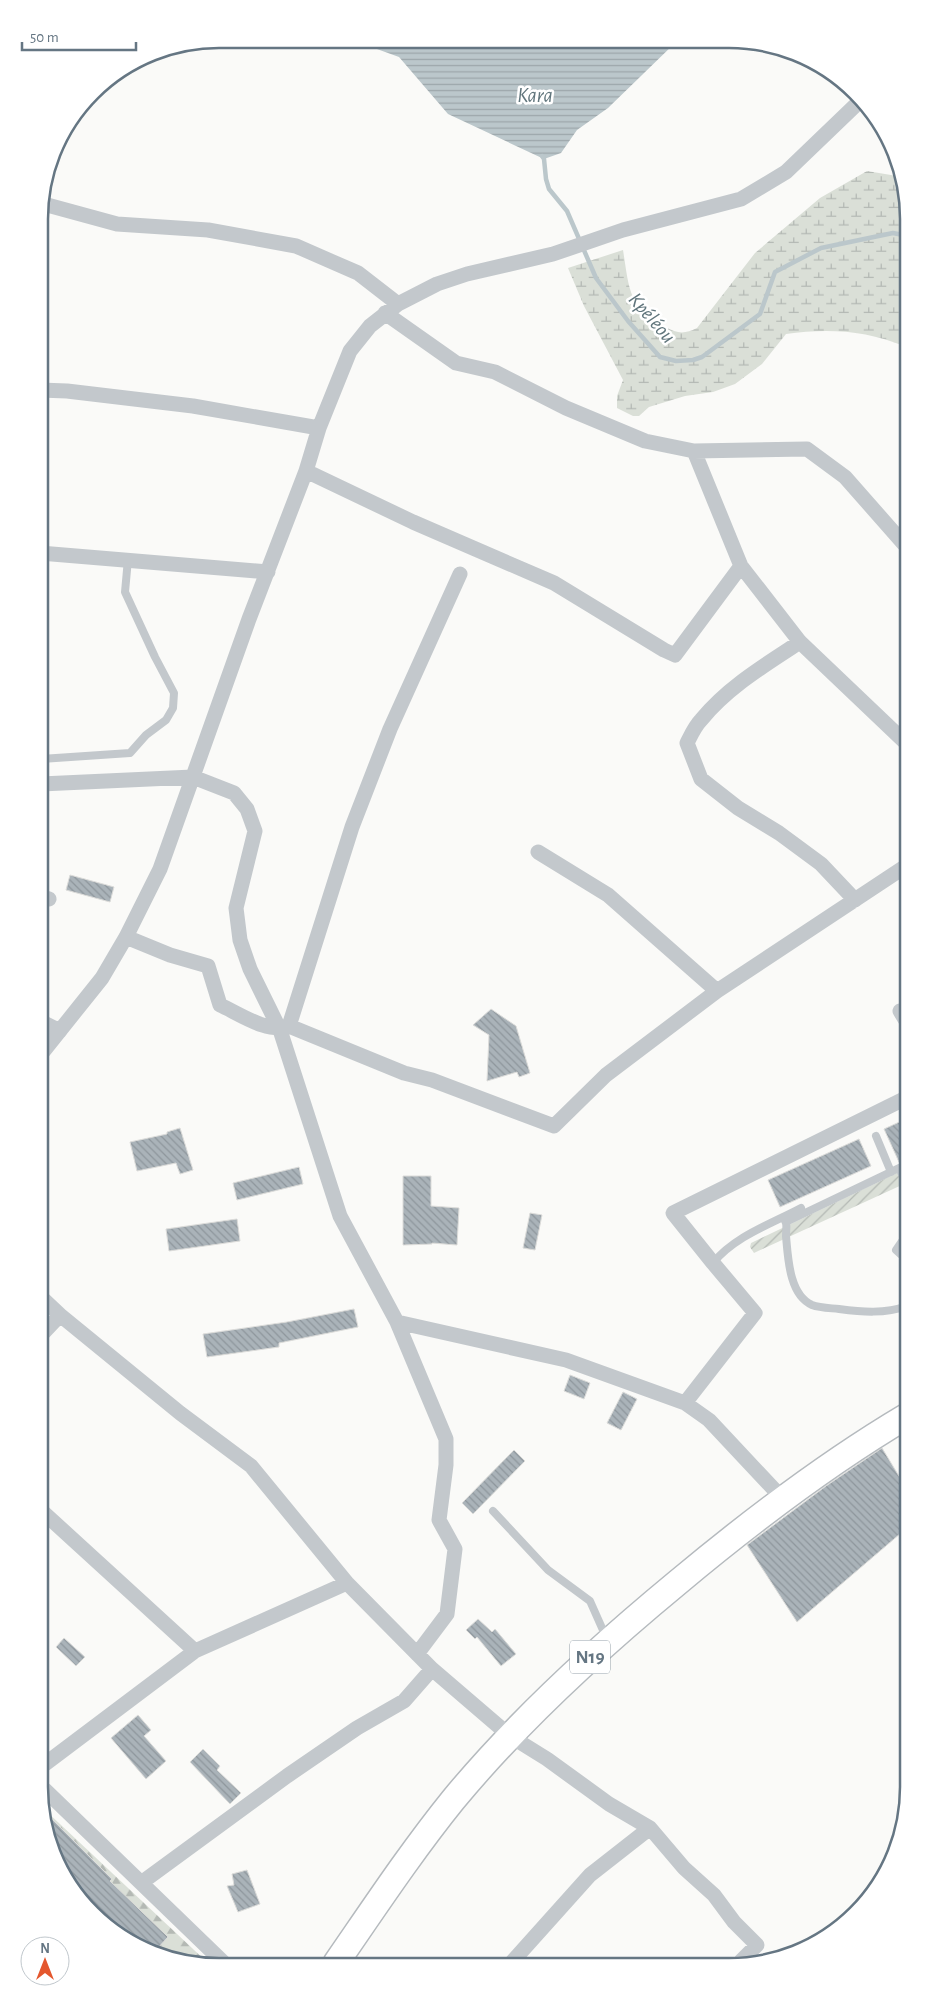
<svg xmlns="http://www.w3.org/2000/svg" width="948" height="2006" viewBox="0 0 948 2006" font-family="'Alegreya Sans',sans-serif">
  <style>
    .forest { fill: url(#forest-firs) }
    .wetland { fill: url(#wetland-marsh) }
    .garden { fill: url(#garden-furrows) }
    .water { fill: url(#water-rules) }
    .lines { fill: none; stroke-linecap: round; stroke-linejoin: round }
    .stream { stroke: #bbc7cb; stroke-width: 4.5 }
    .building { fill: url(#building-back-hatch); stroke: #dcdcda }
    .primary-casing { stroke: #b5babe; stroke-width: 28 }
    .lane { stroke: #c3c8cc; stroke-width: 8 }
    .street { stroke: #c3c8cc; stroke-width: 15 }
    .primary { stroke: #fff; stroke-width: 25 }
    .labels { text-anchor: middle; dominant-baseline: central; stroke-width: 5; stroke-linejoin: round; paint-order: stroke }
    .shield { fill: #fff; stroke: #939fa8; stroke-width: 1 }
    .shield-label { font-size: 19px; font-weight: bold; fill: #657683 }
    .water-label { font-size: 21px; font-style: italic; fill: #60757c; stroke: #fff }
    .rim { fill: none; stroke: #657683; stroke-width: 2.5 }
  </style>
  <defs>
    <pattern id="forest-firs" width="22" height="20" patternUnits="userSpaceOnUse" patternTransform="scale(1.25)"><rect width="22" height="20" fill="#dadfd7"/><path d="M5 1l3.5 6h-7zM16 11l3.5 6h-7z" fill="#b4b9b4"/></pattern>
    <pattern id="wetland-marsh" width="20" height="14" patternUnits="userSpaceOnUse" patternTransform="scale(1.25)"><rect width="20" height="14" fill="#dadfd7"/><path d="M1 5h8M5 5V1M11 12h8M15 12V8" fill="none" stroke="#b4b9b4"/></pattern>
    <pattern id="garden-furrows" width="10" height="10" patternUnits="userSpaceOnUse" patternTransform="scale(1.25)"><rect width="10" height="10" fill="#dadfd7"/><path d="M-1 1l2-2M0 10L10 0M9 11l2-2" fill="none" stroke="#b4b9b4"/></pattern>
    <pattern id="water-rules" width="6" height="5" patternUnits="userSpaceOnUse" patternTransform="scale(1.25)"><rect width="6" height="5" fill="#bbc7cb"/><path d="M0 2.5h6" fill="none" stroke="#9ca6aa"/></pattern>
    <pattern id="building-back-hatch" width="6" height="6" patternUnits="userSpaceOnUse" patternTransform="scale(1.25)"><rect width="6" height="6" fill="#aab3b9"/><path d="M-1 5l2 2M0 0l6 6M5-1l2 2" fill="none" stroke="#8e969c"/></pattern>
  </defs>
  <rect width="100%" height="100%" fill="#fafaf8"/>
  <path class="forest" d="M45,1810L209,1964H183L100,1923L69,1887L45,1835Z"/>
  <path class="wetland" d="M867,171L903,177L904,346C866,330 826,328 786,334L762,364L735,384L713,392L685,396L649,407L639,416H633L617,408V396L623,380L584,306L568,268L623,250C629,287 628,309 665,327C678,334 685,334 697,328L755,253L820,198Z"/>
  <path class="garden" d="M897,1173L904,1184L756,1252L754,1253L750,1247L751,1243Z"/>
  <path class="water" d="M352,40L676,42L608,108L577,130L561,153L544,159L448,114L399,57Z"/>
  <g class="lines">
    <path class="stream" d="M542,156L544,159L546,179L549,189L567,211L596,278L628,321L660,357L676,361L693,360L702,357L760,314L775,272L821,248L893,233L903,235"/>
  </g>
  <path class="building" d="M70,875L114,887L110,902L66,890Z
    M491,1009L516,1026L530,1073L519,1077L517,1072L487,1081L489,1035L473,1025Z
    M906,1119L907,1171L903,1164L899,1162L884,1129Z
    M180,1128L193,1170L180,1174L176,1163L137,1171L130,1142L167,1134V1132Z
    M859,1139L871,1166L780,1207L768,1180Z
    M299,1167L303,1184L237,1200L233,1183Z
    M403,1176H431V1206L459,1208L457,1245L432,1243V1244L403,1245Z
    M530,1213L542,1215L535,1250L523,1248Z
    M237,1219L240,1241L169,1251L166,1229Z
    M354,1309L358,1327L279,1343V1347L207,1357L203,1334L287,1322Z
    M570,1375L590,1383L584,1399L564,1391Z
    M623,1392L637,1399L621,1430L607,1423Z
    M882,1448L908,1491V1527L797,1622L747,1545L826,1486Z
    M514,1450L525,1461L473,1514L462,1503Z
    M478,1619L492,1632L495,1629L516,1654L501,1666L477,1637L475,1639L466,1630Z
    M64,1638L85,1657L76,1666L56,1647Z
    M138,1715L151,1730L144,1736L166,1761L146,1779L111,1738Z
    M203,1749L220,1766L217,1770L241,1793L230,1804L190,1762Z
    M45,1812L112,1879L110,1881L168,1937L156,1950L141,1943L133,1935L124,1934L100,1923L69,1887L45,1835Z
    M247,1870L260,1904L238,1912L227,1886L234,1885L232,1874Z"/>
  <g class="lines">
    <g class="primary-casing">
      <path id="primary" d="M336,1963C374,1908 411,1852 453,1800C519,1720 597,1649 677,1583C750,1522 826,1464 907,1416"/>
    </g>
    <path class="lane" d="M41,759L130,753L146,735L166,720L173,708L174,693L155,657L125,592L128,559
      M876,1136L891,1172
      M783,1218C788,1223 786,1228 786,1236C788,1257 789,1295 812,1305C820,1308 830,1308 839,1309C862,1312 885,1314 907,1306
      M786,1222L899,1168L907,1185
      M907,1234L896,1250L907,1260
      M713,1263C735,1236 771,1224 801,1208
      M493,1511L548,1570L590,1601L606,1637"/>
    <path class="street" d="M40,203L117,224L208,230L296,246L358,273L398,304
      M385,313L456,363L495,372L566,408L645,441L694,451L807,449L845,477L904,544
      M40,390L67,391L193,406L319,428
      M694,451L741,566L800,642L905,742
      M306,471L413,522L554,583L664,650L675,655L741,566
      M40,553L268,572
      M800,642C765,665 728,687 701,720C695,726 691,735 687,743L701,779L738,808L779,833L821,864L855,900
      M41,784L193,777L234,793L247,809L255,831L236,908L240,940L250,969L280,1030L340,1216L397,1322L446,1439V1465L439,1520L455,1549L447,1614L417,1654
      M538,852L608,895L717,991
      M42,897L49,899
      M126,937L170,955L208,966L220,1005C240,1014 268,1034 289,1026L404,1073L432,1080L554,1126L606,1075L717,991L906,866
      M900,1011L906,1021
      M42,1022L60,1031
      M289,1026L352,827L390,729L460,574
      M42,1053L102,978L126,937L160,869L249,619L306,471L319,428L350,351L370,326L398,304L437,284L467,274L553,254L623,230L741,199L786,172L862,99
      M43,1299L60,1315L180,1413L251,1466L347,1583L432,1669L510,1736L547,1759L609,1804L650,1828L684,1868L714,1895L734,1922L757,1945L741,1961
      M397,1322L566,1360L685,1403L709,1420L783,1499
      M43,1333L60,1315
      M685,1403L755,1313L713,1263L673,1213L906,1098
      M44,1513L195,1651
      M45,1764L195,1651L347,1583
      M45,1790L225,1964
      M141,1883L287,1776L357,1728L404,1701L432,1669
      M512,1962L590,1875L650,1828"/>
    <use href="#primary" class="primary"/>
  </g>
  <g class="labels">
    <rect class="shield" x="570" y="1640.5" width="40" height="33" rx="4"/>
    <g class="shield-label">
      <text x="590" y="1657">N19</text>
    </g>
    <g class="water-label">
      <text x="535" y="95">Kara</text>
      <text transform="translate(652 318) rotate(49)">Kpéléou</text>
    </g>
  </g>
  <path d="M0 0H948V2006H0ZM219 48H729A171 171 0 0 1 900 219V1787A171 171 0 0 1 729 1958H219A171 171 0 0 1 48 1787V219A171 171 0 0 1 219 48Z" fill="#fff" fill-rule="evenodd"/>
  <path class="rim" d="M219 48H729A171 171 0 0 1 900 219V1787A171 171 0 0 1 729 1958H219A171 171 0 0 1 48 1787V219A171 171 0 0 1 219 48Z"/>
  <g transform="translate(45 1961)"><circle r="24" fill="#ffffff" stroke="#c1c8cd"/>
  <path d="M0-4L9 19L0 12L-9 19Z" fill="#e4572e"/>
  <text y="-8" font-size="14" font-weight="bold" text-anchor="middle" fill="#657683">N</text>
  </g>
  <path d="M22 42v8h114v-8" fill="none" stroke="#657683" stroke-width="2.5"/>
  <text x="30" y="42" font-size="15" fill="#657683" stroke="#ffffff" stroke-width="4" paint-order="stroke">50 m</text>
</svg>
